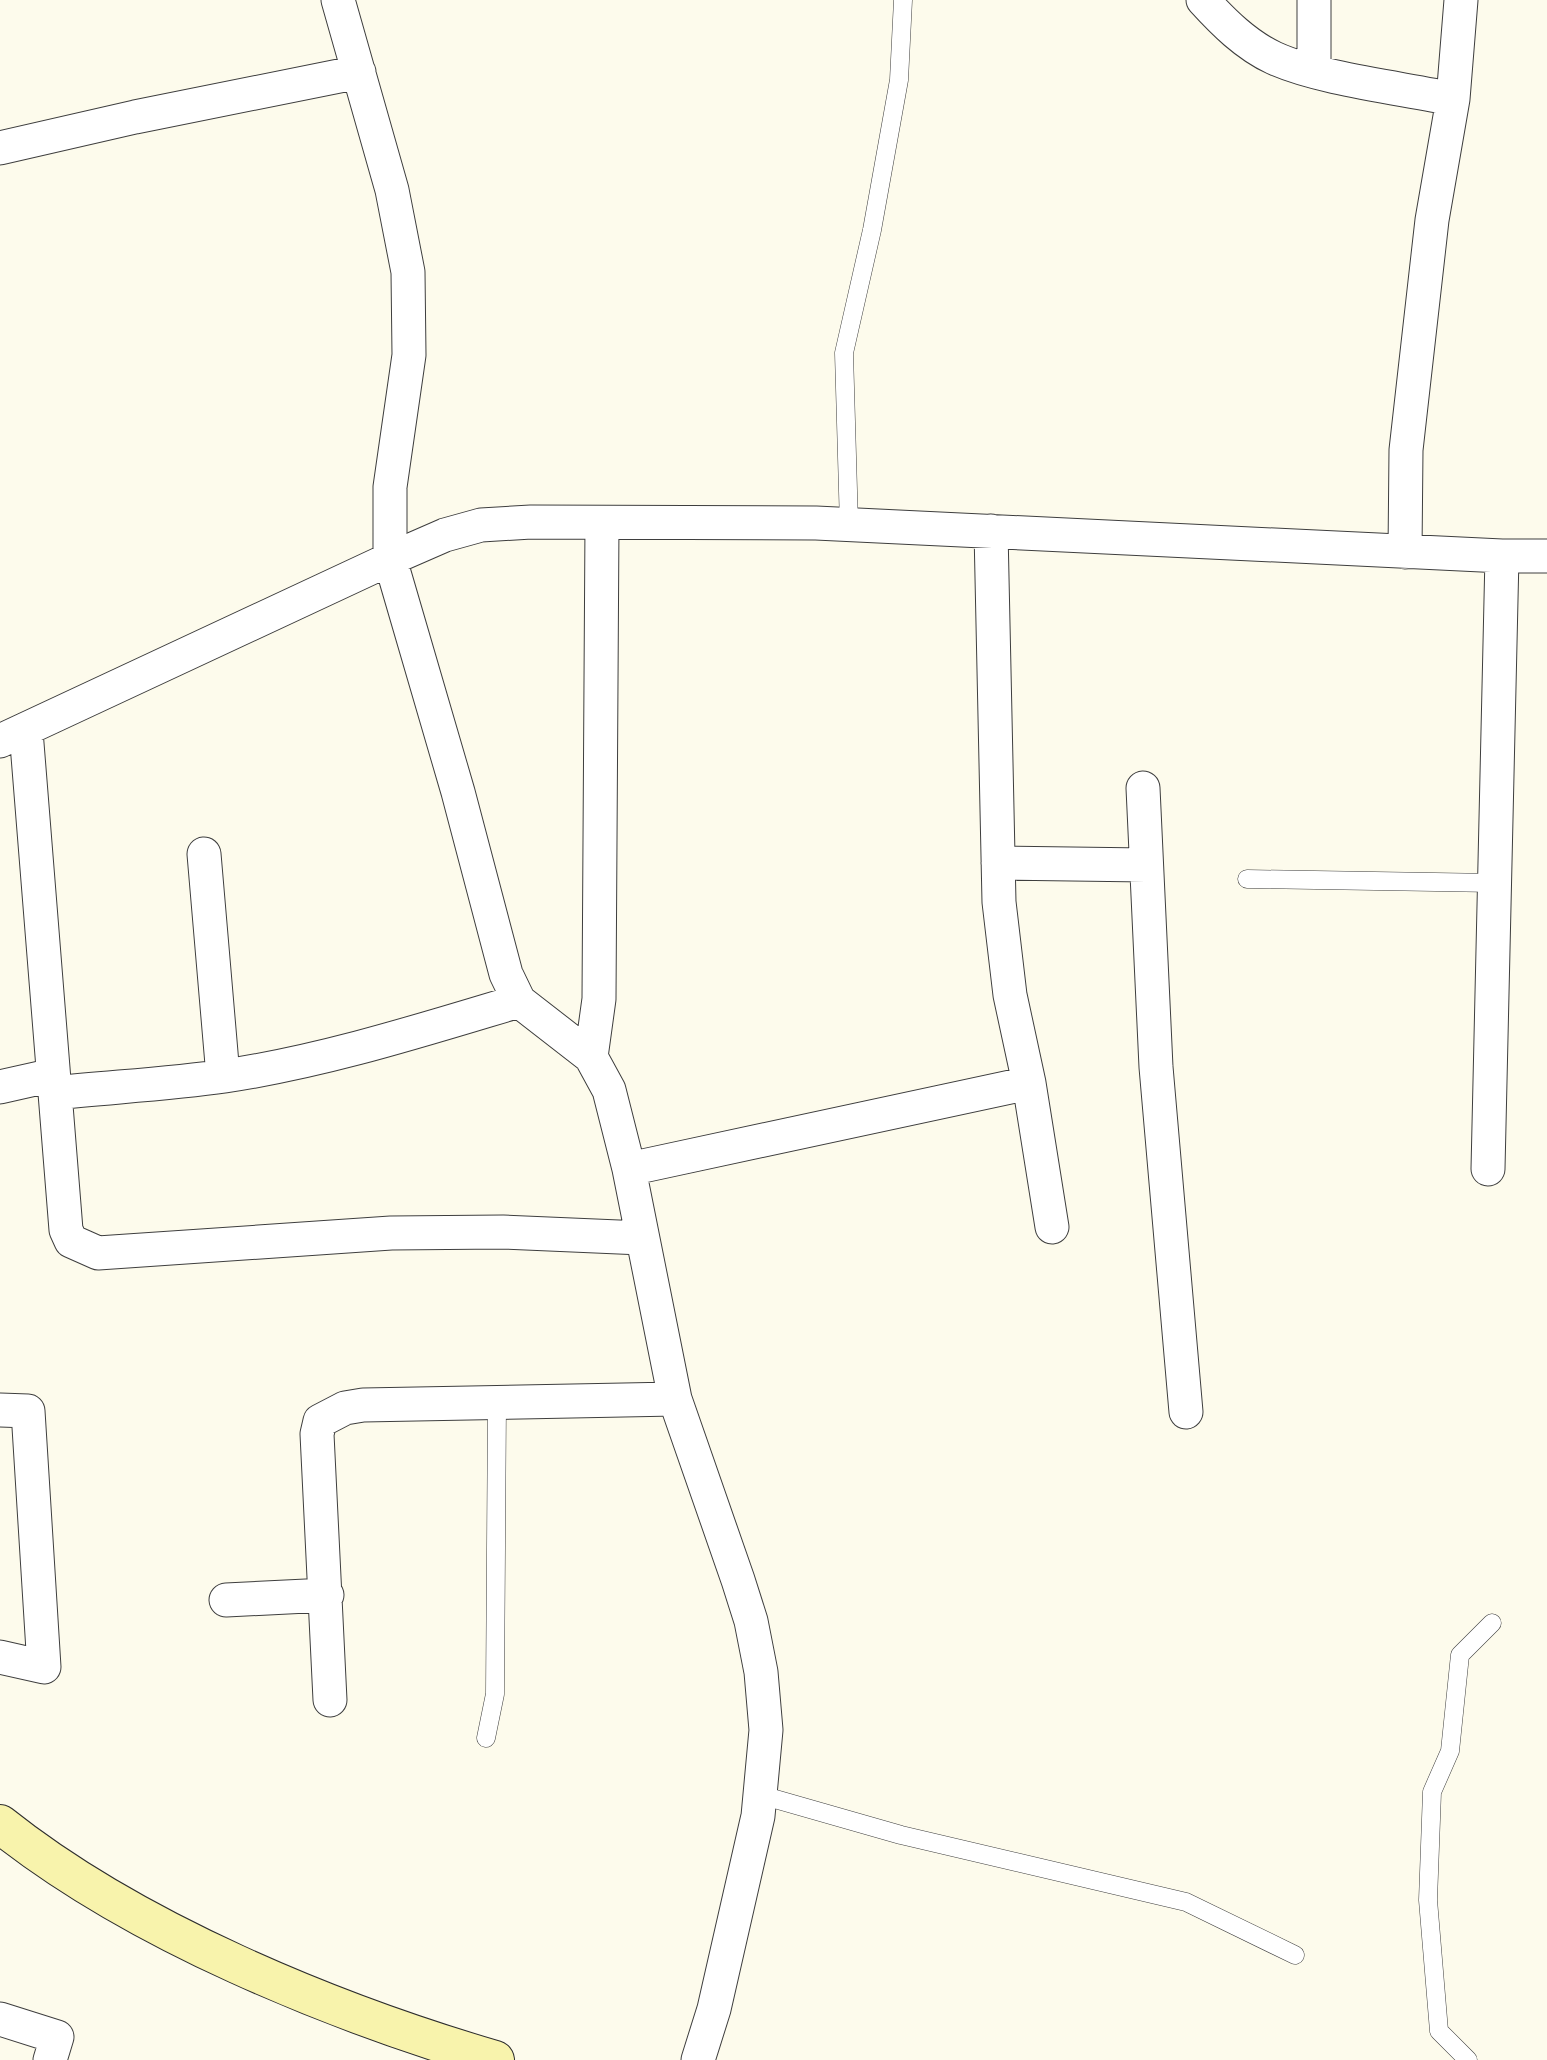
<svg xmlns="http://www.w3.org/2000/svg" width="1547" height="2060" viewBox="0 0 1547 2060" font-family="'PT Serif',serif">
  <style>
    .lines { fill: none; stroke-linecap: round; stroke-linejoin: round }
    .lane-casing { stroke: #3e3e3e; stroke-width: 19 }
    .street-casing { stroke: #3e3e3e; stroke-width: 35 }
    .secondary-casing { stroke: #2d2d2d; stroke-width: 40 }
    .lane { stroke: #fff; stroke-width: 18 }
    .street { stroke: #fff; stroke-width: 33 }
    .secondary { stroke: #f8f3ac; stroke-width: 38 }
  </style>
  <rect width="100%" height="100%" fill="#fdfbec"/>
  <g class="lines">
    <g class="lane-casing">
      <path id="lane" d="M849,525L844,353L872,230L899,80L903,0
        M1247,879L1495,883
        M486,1738L495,1694L497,1402
        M761,1795L901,1835L1186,1902L1295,1955
        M1468,2060L1439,2031L1428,1900L1432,1792L1450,1751L1460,1655L1492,1623"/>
    </g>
    <g class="street-casing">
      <path id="street" d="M338,0L392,190L408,272L409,355L390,487V559L458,792L506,974L519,1001L591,1057L609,1090L629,1169L675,1399L738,1580L751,1621L761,1672L766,1730L758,1816L714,2009L698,2060
        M1203,0C1223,22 1246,45 1274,58C1320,79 1401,88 1453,99L1432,220L1406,450L1405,552
        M1314,70V0
        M1453,99L1461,0
        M0,148L135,117L359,72
        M991,531L999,902L1010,995L1029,1083L1052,1227
        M26,731L55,1093C111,1087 169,1084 225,1076C325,1061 422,1030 519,1001
        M0,741L390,559L445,535L481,525L531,522L816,523L1502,556H1547
        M1143,788L1156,1067L1186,1412
        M204,854L223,1076
        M998,863L1146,865
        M591,1057L599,999L602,523
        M0,1087L53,1075
        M55,1093L66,1230L71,1241L98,1253L391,1233L503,1232L642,1238
        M629,1169L1029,1083
        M1488,1169L1502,556
        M0,1410L28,1411L44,1667L0,1657
        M226,1600L327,1595
        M330,1700L317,1434L320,1421L345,1408L363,1405L675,1399
        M0,2019L57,2037L50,2060"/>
    </g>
    <g class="secondary-casing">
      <path id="secondary" d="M0,1824C134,1931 332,2012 495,2060"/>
    </g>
    <use href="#lane" class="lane"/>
    <use href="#street" class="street"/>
    <use href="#secondary" class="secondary"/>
  </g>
</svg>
